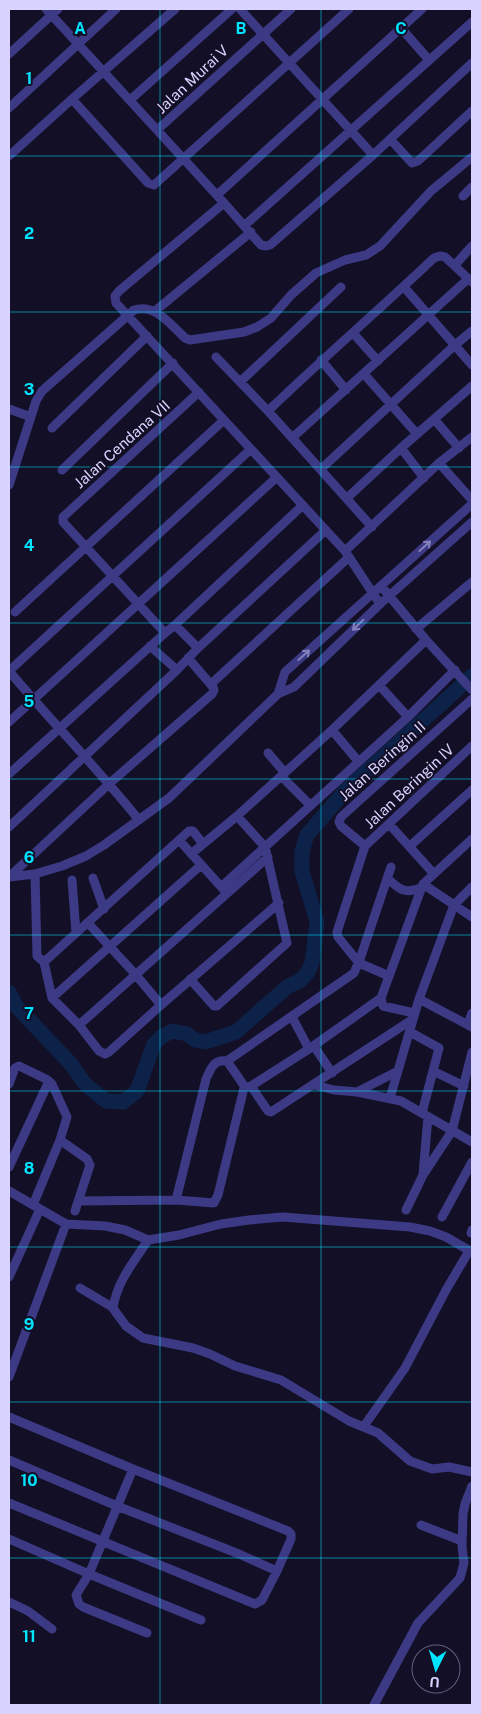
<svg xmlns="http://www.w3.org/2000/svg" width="481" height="1714" viewBox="0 0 481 1714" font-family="'Public Sans',sans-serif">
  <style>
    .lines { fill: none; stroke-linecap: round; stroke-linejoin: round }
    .river { stroke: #0c2248; stroke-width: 15 }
    .minor { stroke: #3d3a85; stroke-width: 9 }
    .oneway { stroke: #837fbc }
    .grid { fill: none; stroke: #00e5ff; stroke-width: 1; stroke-opacity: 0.55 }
    .labels { text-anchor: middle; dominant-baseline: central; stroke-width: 4; stroke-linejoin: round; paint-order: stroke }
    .street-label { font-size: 15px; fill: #d9d4ff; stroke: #130f26 }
    .grid-label { font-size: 16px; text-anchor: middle; font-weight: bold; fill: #00e5ff; stroke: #130f26; stroke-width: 4; stroke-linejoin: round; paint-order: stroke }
  </style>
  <rect width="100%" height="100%" fill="#130f26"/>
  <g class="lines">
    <path class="river" d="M9,992L16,1006L71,1064L85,1084L106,1101L123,1102L137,1091L154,1044L161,1037L172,1031L187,1034L195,1040L205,1042L236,1032L287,987L301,980L308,972L312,963L317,922L302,871V851L307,835L345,791L472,676"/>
    <path class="minor" d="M46,9L224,203L119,291L115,296L116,303L345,551L380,604
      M240,9L373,155
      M401,28L429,60
      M9,54L58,9
      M72,99L148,183L154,185L349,9
      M130,100L232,9
      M9,108L116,9
      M157,130L291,9
      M390,139L412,163L418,161L472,111
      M9,156L72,99L175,9
      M217,195L422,9
      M463,196L472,187
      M224,203L261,245L266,246L270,245L373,155L472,63
      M245,225L472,22
      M455,265L472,246
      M404,287L472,365
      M155,311L251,232
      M353,333L378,361
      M216,357L268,411L372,527
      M321,360L346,390
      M364,374L417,434
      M240,382L341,287
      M9,409L31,417
      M268,411C322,359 379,310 434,258L440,256L445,257L472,282
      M434,419L459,448
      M52,428L147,336
      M292,438L468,279
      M401,448L424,478
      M439,463L472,500
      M321,469L455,345L472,331
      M62,470L173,363
      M9,485L36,401L42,391L134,310C155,303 171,325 185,338L190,340L244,332L257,327L271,318L291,295L316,273L345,260L366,255L380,246L431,191L472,157
      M347,498L401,448L472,386
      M345,551L439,463L472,437
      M381,586L426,640L472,690
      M15,612L224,420
      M175,625L198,648
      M416,629L472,582
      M165,633L63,522V517L199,392
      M150,646L177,670
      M9,671L251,449
      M9,671C52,722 98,769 139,820
      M211,684L348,558
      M379,685L408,717
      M278,694L285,672L472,504
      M9,722L277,477
      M332,730L358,761
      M268,753L285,773
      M9,774L165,633L175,625L303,505
      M281,776L310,805
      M389,824L434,874
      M9,827L177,670L198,648L326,530
      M179,840L224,890
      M365,846L341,826L339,822L341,817L472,699
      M410,846L472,790
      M191,854L237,816L332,730L426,640
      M35,874L37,956L44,962L52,998L79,1025L99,1051L105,1054L109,1052L161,1005L279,903
      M9,877L35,874L62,866L86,856L104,845L169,798L278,694L294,687L380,604L472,522
      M9,877L110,783L212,694L214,690L213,687L188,658
      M93,878L104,909
      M387,878C400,890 404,894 421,888
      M72,880L76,933
      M423,884L472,917
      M221,887L408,717L455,670
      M88,923L136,975L161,1005
      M44,962L189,831H193L203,844
      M389,976L359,963L338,937L337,932L365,846L472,746
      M190,979L214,1006H217L287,943L265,847L237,816
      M52,998L201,865
      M419,999L472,1027
      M414,1013L383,1006L381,998L423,884L472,839
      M292,1017L309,1049
      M468,1024L472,1013
      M79,1025L268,857
      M410,1032L439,1048L422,1113
      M314,1046L332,1073
      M227,1061L245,1087
      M433,1071L464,1086
      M9,1084L15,1068L19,1066L46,1079L52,1084L67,1117L60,1140L33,1205
      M315,1085L334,1090L357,1092L401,1101L472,1142
      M251,1086L268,1111L271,1112L413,1019
      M357,1092L398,1071
      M390,1098L419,999L454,905L472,887
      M60,1140L87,1159L90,1165L75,1211
      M9,1167L49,1081
      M423,1174L428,1117
      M9,1191L66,1224L105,1226L125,1230L148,1240L179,1235L221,1224L249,1220L283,1217L410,1227L430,1231L446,1237L472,1252
      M176,1200L206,1079C211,1068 214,1059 227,1061L354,973L360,959L391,867
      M80,1201L176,1200L214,1203L218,1195L244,1088L251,1086L309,1049L381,998
      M406,1210L423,1175L452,1131L472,1052
      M442,1217L472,1162
      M471,1233L472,1230
      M9,1277L40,1209
      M80,1288L112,1307L126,1326L143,1338L193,1348L210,1354L235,1366L281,1380L349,1421L378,1433L410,1461L432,1469L449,1467L472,1472
      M113,1308C117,1281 134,1262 148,1240
      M9,1377L66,1224
      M9,1417L133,1469L288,1531L291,1534V1539L277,1571L239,1554L117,1506L9,1460
      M364,1426L405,1368L446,1290L469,1251
      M133,1469L89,1574L76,1595L79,1604L83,1607L147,1633
      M9,1503L255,1604L262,1600L277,1571
      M421,1525L462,1541
      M9,1539L89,1574L201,1620
      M9,1602L28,1611L52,1629
      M374,1705L418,1623L460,1578L464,1563L462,1546L463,1514L465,1504L472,1486"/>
  </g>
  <defs><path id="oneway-shaft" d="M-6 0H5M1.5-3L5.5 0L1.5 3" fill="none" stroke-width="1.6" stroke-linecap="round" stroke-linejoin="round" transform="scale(1.25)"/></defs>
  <g class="oneway">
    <use href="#oneway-shaft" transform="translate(425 546) rotate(-42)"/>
    <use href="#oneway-shaft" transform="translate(358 625) rotate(136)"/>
    <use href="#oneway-shaft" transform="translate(304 655) rotate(-42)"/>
  </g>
  <path class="grid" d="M160,9V1705M321,9V1705M9,156H472M9,312H472M9,467H472M9,623H472M9,779H472M9,935H472M9,1091H472M9,1247H472M9,1402H472M9,1558H472"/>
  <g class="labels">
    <g class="street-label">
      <text transform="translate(192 79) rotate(-43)">Jalan Murai V</text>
      <text transform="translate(122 444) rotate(-42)">Jalan Cendana VII</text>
      <text transform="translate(382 761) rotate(-42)">Jalan Beringin II</text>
      <text transform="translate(409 786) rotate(-43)">Jalan Beringin IV</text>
    </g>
  </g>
  <g class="grid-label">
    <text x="80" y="34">A</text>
    <text x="241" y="34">B</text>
    <text x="401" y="34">C</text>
    <text x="29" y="84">1</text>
    <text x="29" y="239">2</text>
    <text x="29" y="395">3</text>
    <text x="29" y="551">4</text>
    <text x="29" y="707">5</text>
    <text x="29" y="863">6</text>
    <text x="29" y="1019">7</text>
    <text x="29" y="1174">8</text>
    <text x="29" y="1330">9</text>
    <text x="29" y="1486">10</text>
    <text x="29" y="1642">11</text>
  </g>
  <rect width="481" height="1714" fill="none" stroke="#d9d4ff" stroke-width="20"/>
  <g transform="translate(436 1669) rotate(185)"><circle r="24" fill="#130f26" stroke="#625e7d"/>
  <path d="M0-4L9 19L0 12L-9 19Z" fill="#00e5ff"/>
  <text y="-8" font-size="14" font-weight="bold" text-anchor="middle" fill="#d9d4ff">U</text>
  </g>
</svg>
